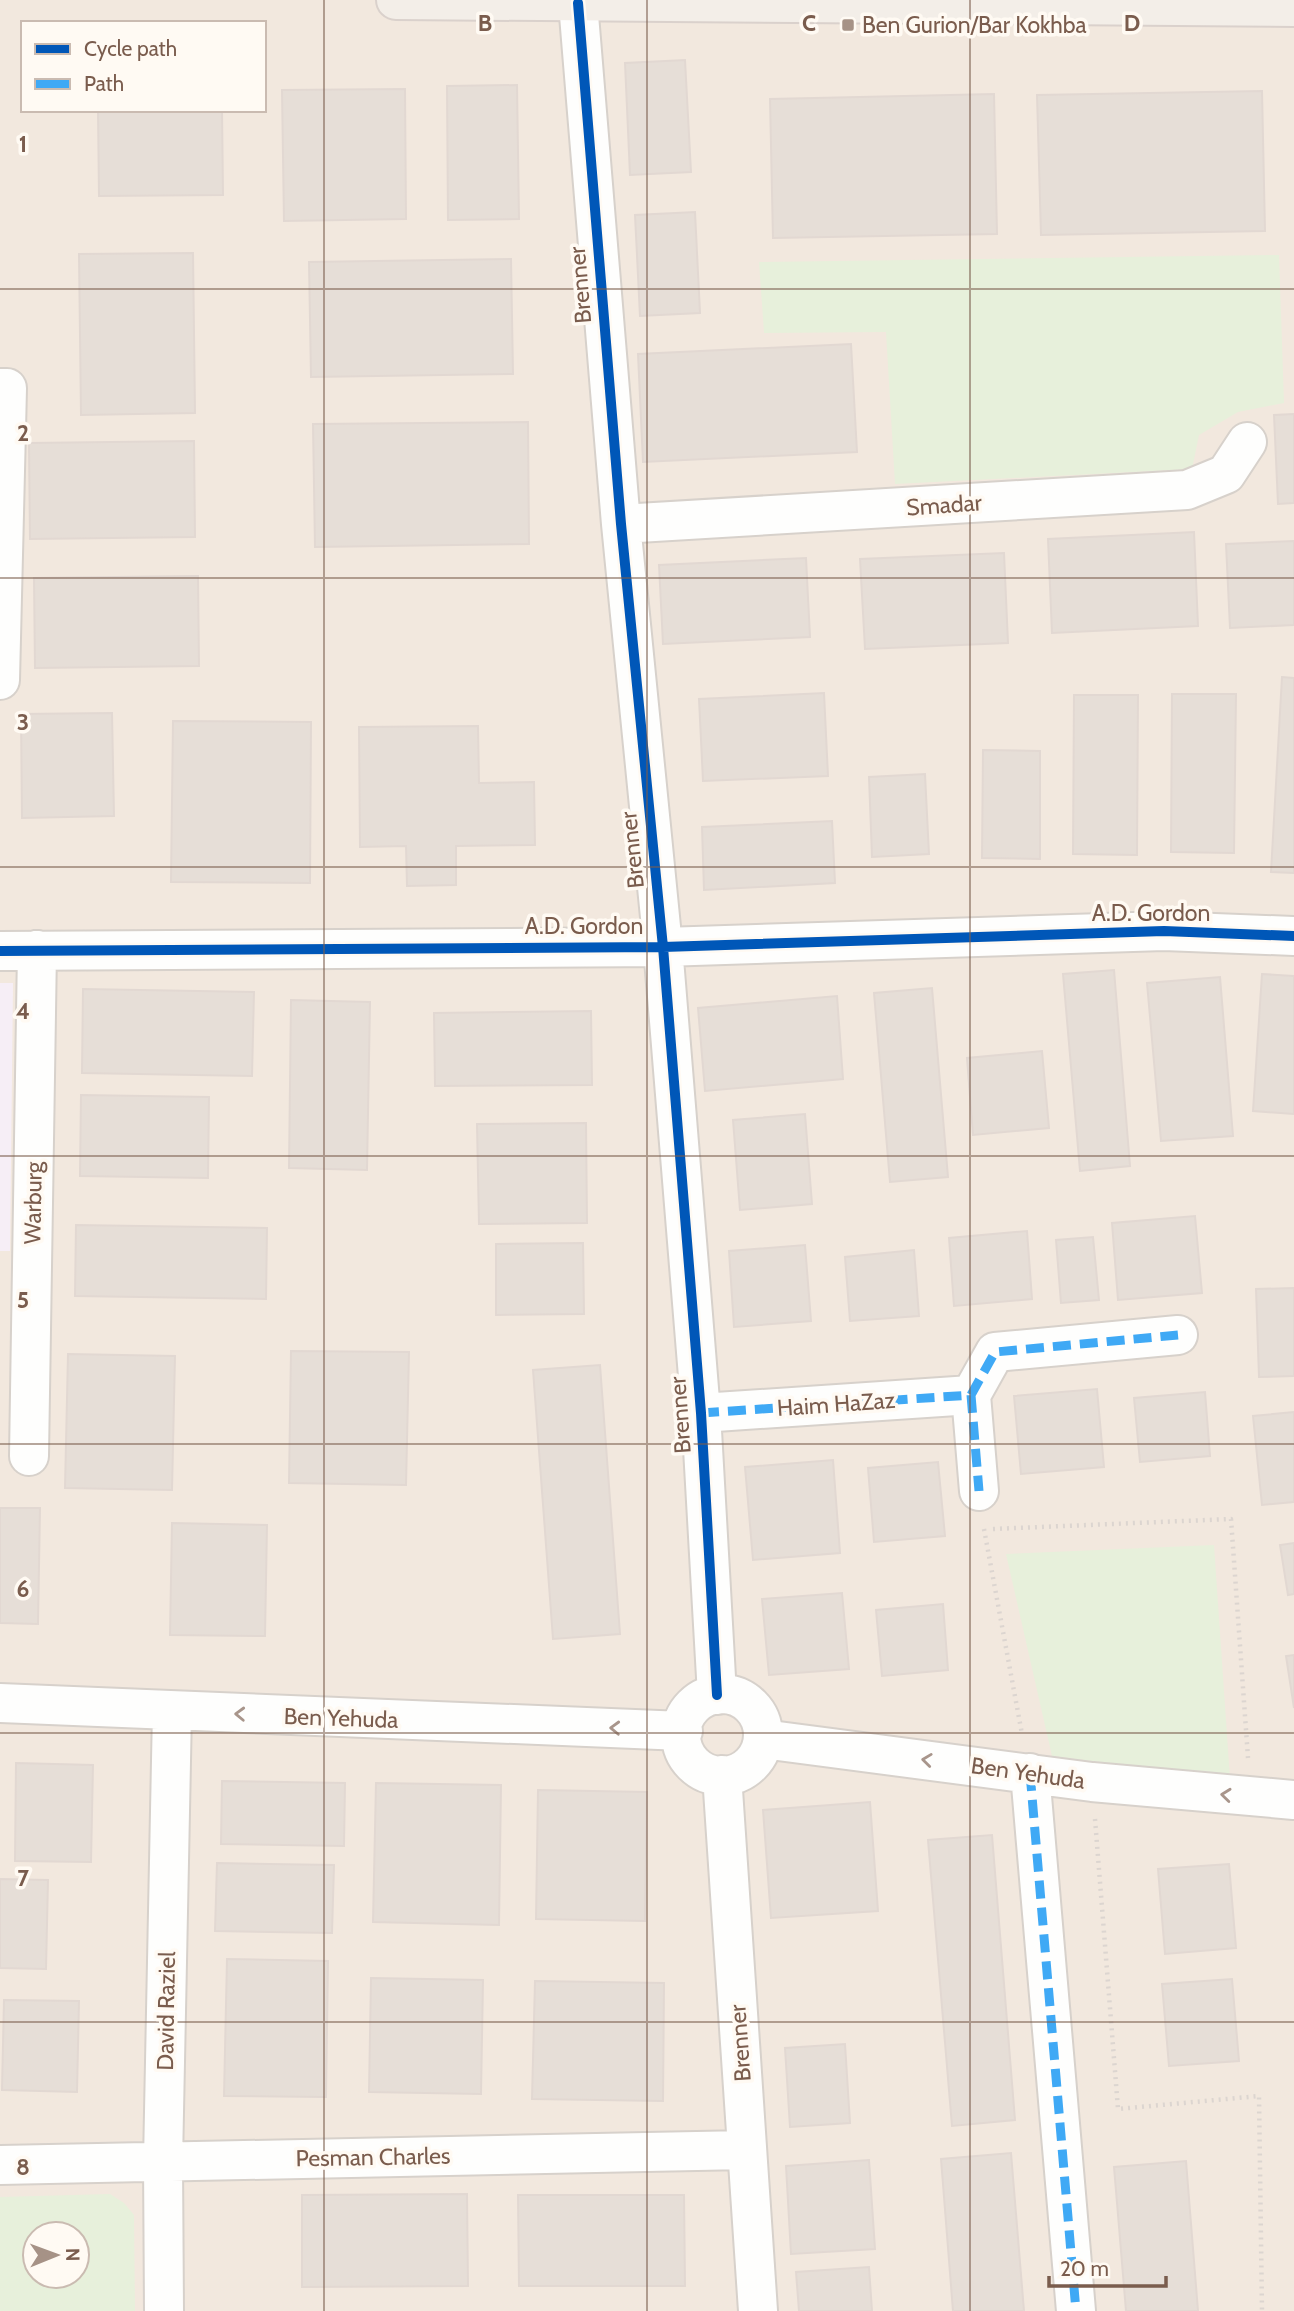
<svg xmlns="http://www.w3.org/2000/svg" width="1294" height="2311" viewBox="0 0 1294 2311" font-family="Cabin,sans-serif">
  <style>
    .residential { fill: #f2e8de; fill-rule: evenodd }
    .education { fill: #f6eef6 }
    .green { fill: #e7f0db; fill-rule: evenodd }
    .building { fill: #e6ded7; stroke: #e2d8d2; stroke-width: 2 }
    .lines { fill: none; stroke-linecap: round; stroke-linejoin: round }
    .minor-casing { stroke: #d7d1cb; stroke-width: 42 }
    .major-casing { stroke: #dad1cc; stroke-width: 42 }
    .path { stroke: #dcd5d0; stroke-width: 4.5; stroke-dasharray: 2 5; stroke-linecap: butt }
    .minor { stroke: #fefefd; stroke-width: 38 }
    .major { stroke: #f3eee8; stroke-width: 38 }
    .quiet { stroke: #3fa9f5; stroke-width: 9; stroke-dasharray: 18 9; stroke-linecap: butt }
    .cycleway-casing { stroke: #fffaf3; stroke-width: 15 }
    .cycleway { stroke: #0057b8; stroke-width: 10 }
    .oneway { stroke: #a8958b }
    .grid { fill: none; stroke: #7a5c4d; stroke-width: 2; stroke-opacity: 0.55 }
    .poi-dot { fill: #a69286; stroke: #fffaf3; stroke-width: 2.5 }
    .labels { text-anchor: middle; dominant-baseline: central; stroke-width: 7; stroke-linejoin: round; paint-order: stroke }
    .poi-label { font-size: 23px; fill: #7a5c4d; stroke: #fffaf3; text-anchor: start }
    .street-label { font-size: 23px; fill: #7a5c4d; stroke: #fffaf3 }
    .grid-label { font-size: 23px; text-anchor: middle; font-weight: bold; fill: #7a5c4d; stroke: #fffaf3; stroke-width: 7; stroke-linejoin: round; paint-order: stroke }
  </style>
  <rect width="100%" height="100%" fill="#f9f5f0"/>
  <path class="residential" d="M0,0H1294V2311H0ZM23,23H264V110H23ZM35,2234H77V2276H35Z"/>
  <path class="education" d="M0,983H13L10,1251H0Z"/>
  <path class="green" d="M1279,255L1284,403L1238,412L1199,435L1192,469L895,484L886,332L764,333L759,262Z
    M1214,1545L1230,1779L1052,1756L1006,1554Z
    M110,2194L124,2203L134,2215L135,2311H0V2197ZM77,2234V2276H35V2234Z"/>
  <path class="building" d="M685,60L691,172L630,175L625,63Z
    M517,85L519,219L448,220L447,86Z
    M405,89L406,219L284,221L282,90Z
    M1262,91L1265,231L1041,235L1037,95Z
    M994,94L997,234L773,238L770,99Z
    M98,110H222L223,195L99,196Z
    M695,212L700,313L640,316L635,215Z
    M193,253L195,413L81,415L79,254Z
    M511,259L513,374L311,377L309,262Z
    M851,344L857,452L643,462L638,354Z
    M1294,414V503L1278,504L1274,415Z
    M528,422L529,544L315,547L313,424Z
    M194,441L195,537L30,539L29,443Z
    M1194,532L1198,626L1052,633L1048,539Z
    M1294,541V625L1230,628L1226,544Z
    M1004,553L1008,643L865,649L860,559Z
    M806,558L810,637L663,644L659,565Z
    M198,576L199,666L35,668L34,578Z
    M1282,677L1294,678V873L1271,872Z
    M824,693L828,776L703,781L699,699Z
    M1172,694H1236L1234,853L1171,852Z
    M1074,695H1138L1137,855L1073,854Z
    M112,713L114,816L22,818L21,714Z
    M173,721L311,722L310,883L171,882Z
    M478,726L479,783L534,782L535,845L456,846V885L407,886L406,846L360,847L359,727Z
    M983,750L1040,751V859L982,858Z
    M925,774L929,854L872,857L869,777Z
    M832,821L835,883L704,890L702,827Z
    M1114,970L1130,1166L1080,1171L1063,974Z
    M1262,974L1294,976V1114L1253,1111Z
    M1220,977L1233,1136L1161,1141L1147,983Z
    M932,988L948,1177L890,1182L874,993Z
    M83,989L254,992L252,1076L82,1073Z
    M837,996L843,1079L705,1091L698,1008Z
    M291,1000L370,1002L367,1170L289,1168Z
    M591,1011L592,1085L435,1086L434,1013Z
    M1042,1051L1049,1128L973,1135L967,1058Z
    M81,1095L209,1097L208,1178L80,1176Z
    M805,1114L812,1204L740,1210L733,1120Z
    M586,1123L587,1223L479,1224L477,1124Z
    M1195,1216L1202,1293L1118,1300L1112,1223Z
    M76,1225L267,1228L266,1299L75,1296Z
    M1027,1231L1032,1299L954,1306L949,1238Z
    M1093,1237L1099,1300L1061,1303L1056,1240Z
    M583,1243L584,1314L496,1315V1244Z
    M805,1245L811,1321L734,1327L729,1251Z
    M914,1250L919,1316L850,1321L845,1257Z
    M1294,1288V1376L1259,1377L1256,1289Z
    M291,1351L409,1352L406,1485L289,1483Z
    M68,1354L175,1356L172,1490L65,1488Z
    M600,1365L620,1634L553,1639L533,1370Z
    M1097,1389L1104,1467L1021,1474L1014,1396Z
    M1205,1392L1210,1456L1140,1462L1134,1398Z
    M1294,1412V1502L1262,1505L1253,1416Z
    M833,1460L840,1553L753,1560L745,1467Z
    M938,1462L945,1536L874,1542L868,1468Z
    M0,1508H40L38,1624L0,1623Z
    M172,1523L267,1525L265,1636L170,1635Z
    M1294,1543V1594L1288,1595L1280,1545Z
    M842,1593L849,1669L769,1675L762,1599Z
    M943,1604L948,1670L882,1676L876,1610Z
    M1294,1655V1708L1286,1656Z
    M16,1763L93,1765L91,1862L15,1861Z
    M222,1781L345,1783L344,1846L221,1844Z
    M376,1783L501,1785L499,1925L373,1922Z
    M538,1790L647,1792L645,1921L536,1919Z
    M870,1802L878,1911L771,1918L763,1810Z
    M992,1835L1015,2120L952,2126L928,1840Z
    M217,1863L334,1865L332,1933L215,1931Z
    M1229,1864L1236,1948L1165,1954L1158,1869Z
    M0,1879L48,1880L46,1969L0,1968Z
    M227,1959L328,1961L326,2097L224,2096Z
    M371,1978L483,1980L481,2094L369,2092Z
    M1232,1979L1239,2061L1169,2066L1162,1984Z
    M535,1981L664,1983L663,2101L532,2099Z
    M4,2000L79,2001L77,2092L2,2090Z
    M845,2044L850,2123L790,2127L785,2048Z
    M1011,2153L1024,2311H953L941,2159Z
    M869,2160L875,2249L791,2254L786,2166Z
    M1186,2161L1198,2311H1126L1114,2167Z
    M467,2194L468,2286L302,2287V2195Z
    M518,2195H684L685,2286H519Z
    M869,2267L872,2311H799L796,2272Z"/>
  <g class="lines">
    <g class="minor-casing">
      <path id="minor" d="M578,3L621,524L663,947L701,1413L717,1695
        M0,388H7L0,680
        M621,524L1187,490L1226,474L1247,442
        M0,951L663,947L1164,931L1294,936
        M971,1395L979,1491
        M701,1413L971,1395L995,1352L1178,1335
        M29,1456L37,950
        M681 1735a41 41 0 1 1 82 0a41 41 0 1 1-82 0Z
        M0,1703L683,1731
        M763,1739L1092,1782L1294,1800
        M1030,1773L1076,2311
        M722,1775L758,2311
        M0,2165L747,2150
        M164,2311L163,2162L172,1711"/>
    </g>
    <g class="major-casing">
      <path id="major" d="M396,0L1294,7"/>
    </g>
    <path class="path" d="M984,1529L1022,1734
      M993,1529L1231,1519L1248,1758
      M1095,1819L1118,2109L1259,2096L1262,2311"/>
    <use href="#minor" class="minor"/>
    <use href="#major" class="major"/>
    <path class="quiet" d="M971,1395L979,1491
      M701,1413L971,1395L995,1352L1178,1335
      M1030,1773L1076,2311"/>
    <g class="cycleway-casing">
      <path id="cycleway" d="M578,3L621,524L663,947L701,1413L717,1695
        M0,951L663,947L1164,931L1294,936"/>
    </g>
    <use href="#cycleway" class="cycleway"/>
  </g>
  <defs><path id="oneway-chevron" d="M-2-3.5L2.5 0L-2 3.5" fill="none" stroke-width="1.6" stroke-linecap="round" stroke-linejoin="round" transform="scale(1.75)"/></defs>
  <g class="oneway">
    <use href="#oneway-chevron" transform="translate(240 1714) rotate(-178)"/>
    <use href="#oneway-chevron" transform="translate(615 1728) rotate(-178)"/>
    <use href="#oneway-chevron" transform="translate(927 1760) rotate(-173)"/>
    <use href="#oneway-chevron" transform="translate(1226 1795) rotate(-174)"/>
  </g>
  <path class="grid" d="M324,0V2311M647,0V2311M970,0V2311M0,289H1294M0,578H1294M0,867H1294M0,1156H1294M0,1444H1294M0,1733H1294M0,2022H1294"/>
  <rect class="poi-dot" x="841" y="18" width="14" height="14" rx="3.5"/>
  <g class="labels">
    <g class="poi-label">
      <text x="862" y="25">Ben Gurion/Bar Kokhba</text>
    </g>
    <g class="street-label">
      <text transform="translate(580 285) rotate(-95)">Brenner</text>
      <text transform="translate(944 505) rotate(-4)">Smadar</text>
      <text transform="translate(632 850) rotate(-96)">Brenner</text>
      <text x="1151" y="913">A.D. Gordon</text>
      <text x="584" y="926">A.D. Gordon</text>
      <text transform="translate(33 1203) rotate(-89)">Warburg</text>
      <text transform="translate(836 1404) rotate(-4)">Haim HaZaz</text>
      <text transform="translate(680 1415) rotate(-94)">Brenner</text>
      <text transform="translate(341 1718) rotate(2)">Ben Yehuda</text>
      <text transform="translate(1028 1773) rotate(8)">Ben Yehuda</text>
      <text transform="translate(166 2011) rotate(-89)">David Raziel</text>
      <text transform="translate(740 2043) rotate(-94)">Brenner</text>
      <text transform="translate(373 2157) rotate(-1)">Pesman Charles</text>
    </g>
  </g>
  <g class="grid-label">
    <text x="485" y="31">B</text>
    <text x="809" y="31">C</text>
    <text x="1132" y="31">D</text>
    <text x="23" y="152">1</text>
    <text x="23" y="441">2</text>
    <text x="23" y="730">3</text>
    <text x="23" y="1019">4</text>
    <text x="23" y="1308">5</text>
    <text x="23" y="1597">6</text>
    <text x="23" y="1886">7</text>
    <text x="23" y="2175">8</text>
  </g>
  <rect x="21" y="21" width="245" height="91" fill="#fffaf3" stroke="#cabbb1" stroke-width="2"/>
  <rect x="35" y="44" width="35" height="10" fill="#0057b8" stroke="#cabbb1" stroke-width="2"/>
  <text x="84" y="56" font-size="21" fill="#7a5c4d">Cycle path</text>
  <rect x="35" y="79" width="35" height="10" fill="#3fa9f5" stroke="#cabbb1" stroke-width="2"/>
  <text x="84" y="91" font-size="21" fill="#7a5c4d">Path</text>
  <g transform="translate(56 2255) rotate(89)"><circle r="33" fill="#fffaf3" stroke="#cabbb1" stroke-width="2"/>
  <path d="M0-5L12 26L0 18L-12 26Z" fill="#a69286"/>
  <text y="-10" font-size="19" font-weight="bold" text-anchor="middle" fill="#7a5c4d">N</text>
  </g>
  <path d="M1049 2276v10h117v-10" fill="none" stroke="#7a5c4d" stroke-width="3.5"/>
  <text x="1060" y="2276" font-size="21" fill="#7a5c4d" stroke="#fffaf3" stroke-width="5" paint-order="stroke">20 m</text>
</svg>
